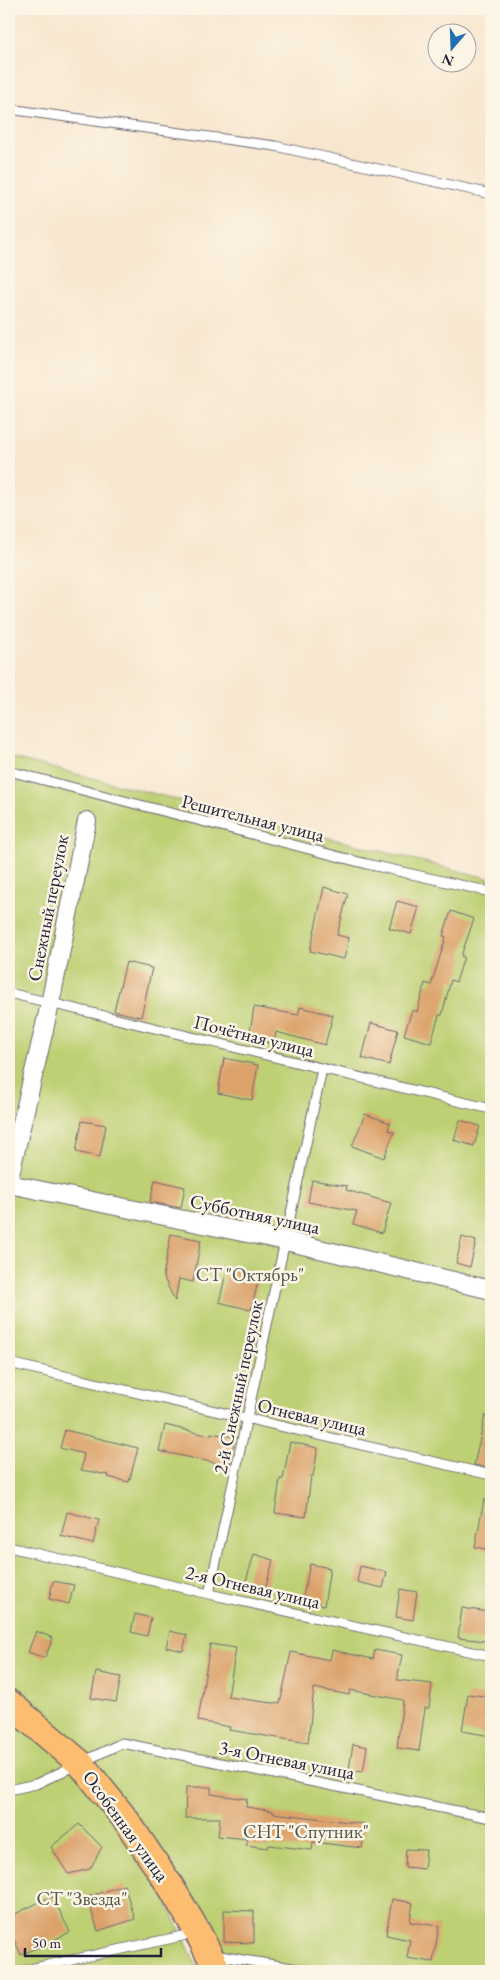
<svg xmlns="http://www.w3.org/2000/svg" width="500" height="1980" viewBox="0 0 500 1980" font-family="'EB Garamond',serif">
  <style>
    .green { fill: #bdd073; stroke: #707957 }
    .building { fill: #dba26b }
    .lines { fill: none; stroke-linecap: round; stroke-linejoin: round }
    .service-casing { stroke: #6d676f; stroke-width: 11 }
    .minor-casing { stroke: #6d676f; stroke-width: 20 }
    .primary-casing { stroke: #6d676f; stroke-width: 29 }
    .service { stroke: #fff; stroke-width: 9 }
    .minor { stroke: #fff; stroke-width: 18 }
    .primary { stroke: #fcbd6f; stroke-width: 26 }
    .labels { text-anchor: middle; dominant-baseline: central; stroke-width: 5; stroke-linejoin: round; paint-order: stroke }
    .street-label { font-size: 19px; fill: #22223b; stroke: #fcf5e5 }
    .park-label { font-size: 19px; fill: #50564c; stroke: #fcf5e5 }
  </style>
  <rect width="100%" height="100%" fill="#fcf5e5"/>
  <filter id="ink" filterUnits="userSpaceOnUse"><feTurbulence type="fractalNoise" baseFrequency=".02" numOctaves="2"/><feDisplacementMap in="SourceGraphic" scale="10" xChannelSelector="R" yChannelSelector="G"/><feConvolveMatrix kernelMatrix="1 2 1 2 8 2 1 2 1" color-interpolation-filters="sRGB"/></filter>
  <filter id="wash" filterUnits="userSpaceOnUse"><feTurbulence type="fractalNoise" baseFrequency=".0096" numOctaves="4" result="noise"/><feDisplacementMap in="SourceGraphic" scale="20" xChannelSelector="R" yChannelSelector="G"/><feGaussianBlur stdDeviation="1.12" result="paint"/><feColorMatrix in="noise" values="0 0 0 0 0 0 0 0 0 0 0 0 0 0 0 0 0 1.4 0 .05"/><feComposite in="paint" operator="in"/></filter>
  <g filter="url(#wash)">
    <rect width="100%" height="100%" fill="#f8e7d0"/>
    <path class="green" d="M9,757L491,879V1971H222L86,1754L9,1686Z
      M9,1710L78,1771L151,1868L199,1971H9Z"/>
    <g id="blocks">
      <path class="building" d="M324,887L348,894L337,935L349,938L344,959L310,951Z
        M397,901L419,907L411,934L389,928Z
        M451,911L474,919L461,956L464,957L456,982L451,980L442,1015H439L431,1043L404,1035L412,1010L417,1012L425,983L431,985L446,937L443,936Z
        M126,962L152,968L141,1017L114,1011Z
        M254,1007L298,1015L300,1007L333,1015L325,1045L276,1032L274,1044L249,1039Z
        M371,1023L398,1030L389,1065L362,1058Z
        M224,1058L258,1065L252,1100L218,1093Z
        M365,1114L390,1123L388,1130L394,1132L384,1158L352,1146Z
        M460,1120L480,1126L474,1146L454,1140Z
        M82,1121L106,1125L100,1157L76,1152Z
        M155,1180L185,1187L181,1208L150,1202Z
        M312,1180L347,1186L346,1190L391,1203L382,1233L353,1224L357,1211L308,1202Z
        M171,1234L201,1240L193,1282L179,1279L175,1301L163,1276Z
        M462,1237L476,1241L470,1267L456,1263Z
        M228,1266L260,1274L251,1310L219,1302Z
        M485,1416L491,1417V1469L474,1465Z
        M165,1425L210,1436L211,1433L235,1437L230,1466L159,1451Z
        M65,1430L138,1448L129,1482L108,1477L109,1475L81,1470L84,1454L60,1448Z
        M290,1442L318,1448L313,1476H311L306,1517L275,1513L280,1479H283Z
        M484,1500L491,1501V1550L475,1547Z
        M67,1512L99,1520L93,1544L61,1536Z
        M254,1554L273,1560L264,1594L244,1588Z
        M310,1564L330,1568L324,1606L302,1602Z
        M360,1566L387,1572L383,1588L357,1582Z
        M53,1581L74,1585L69,1604L49,1599Z
        M400,1589L417,1592L413,1620L396,1617Z
        M462,1608L489,1612L486,1641L458,1638Z
        M135,1614L151,1618L147,1636L131,1632Z
        M36,1631L53,1638L45,1658L28,1652Z
        M170,1631L187,1635L183,1651L166,1647Z
        M210,1644L236,1648L228,1697L280,1704L291,1652L330,1660L332,1650L373,1659L375,1650L402,1655L397,1680L432,1684L429,1708H425L419,1751L397,1748L403,1700L350,1690L349,1695L314,1688L308,1743L229,1730L230,1727L198,1721Z
        M96,1672L121,1677L116,1702L91,1698Z
        M468,1694L491,1697V1736L462,1731Z
        M353,1744L367,1747L363,1772L349,1770Z
        M186,1787H211V1794L247,1799L246,1807L273,1811V1813L365,1824L362,1848L313,1842L312,1850L269,1845L268,1848L246,1845L247,1839L218,1836L220,1818H185Z
        M79,1824L102,1847L90,1869L68,1874L51,1847Z
        M406,1849L426,1850L424,1869L405,1867Z
        M124,1885L135,1919L98,1931L87,1897Z
        M52,1896L70,1932L21,1955L9,1928V1917Z
        M392,1899L413,1903L410,1922L439,1926L433,1962L407,1958L410,1940L386,1935Z
        M224,1910L254,1911V1943L224,1942Z"/>
    </g>
  </g>
  <g filter="url(#ink)">
    <use href="#blocks" fill-opacity="0" stroke="#6d676f" stroke-width="1"/>
    <g class="lines">
      <g class="service-casing">
        <path id="service" d="M9,109L275,146L491,194
          M9,771L367,864L491,892
          M9,993L491,1109
          M9,1363L491,1475
          M9,1547L209,1594L491,1656
          M209,1594L322,1069
          M9,1790L36,1784L122,1743L491,1818
          M214,1955L310,1971
          M21,1971L196,1933"/>
      </g>
      <g class="minor-casing">
        <path id="minor" d="M9,1178L50,1004L87,821
          M9,1184L286,1241L491,1290"/>
      </g>
      <g class="primary-casing">
        <path id="primary" d="M9,1703L80,1763L126,1820L171,1887L198,1933L218,1971"/>
      </g>
      <use href="#service" class="service"/>
      <use href="#minor" class="minor"/>
      <use href="#primary" class="primary"/>
    </g>
  </g>
  <g class="labels">
    <g class="street-label">
      <text transform="translate(253 818) rotate(14)">Решительная улица</text>
      <text transform="translate(48 908) rotate(-79)">Снежный переулок</text>
      <text transform="translate(254 1036) rotate(14)">Почётная улица</text>
      <text transform="translate(255 1214) rotate(12)">Субботняя улица</text>
      <text transform="translate(238 1387) rotate(-78)">2-й Снежный переулок</text>
      <text transform="translate(312 1417) rotate(13)">Огневая улица</text>
      <text transform="translate(253 1587) rotate(13)">2-я Огневая улица</text>
      <text transform="translate(287 1760) rotate(11)">3-я Огневая улица</text>
      <text transform="translate(126 1826) rotate(54)">Особенная улица</text>
    </g>
    <g class="park-label">
      <text x="250" y="1274">СТ "Октябрь"</text>
      <text x="306" y="1831">СНТ "Спутник"</text>
      <text x="82" y="1898">СТ "Звезда"</text>
    </g>
  </g>
  <rect width="500" height="1980" fill="none" stroke="#fcf5e5" stroke-width="30"/>
  <g transform="translate(452 48) rotate(199)"><circle r="24" fill="#fcf5e5" stroke="#a5a1a1"/>
  <path d="M0-4L9 19L0 12L-9 19Z" fill="#1f6fb2"/>
  <text y="-8" font-size="14" font-weight="bold" text-anchor="middle" fill="#22223b">N</text>
  </g>
  <path d="M25 1948v8h136v-8" fill="none" stroke="#22223b" stroke-width="2.5"/>
  <text x="32" y="1948" font-size="15" fill="#22223b" stroke="#fcf5e5" stroke-width="4" paint-order="stroke">50 m</text>
</svg>
